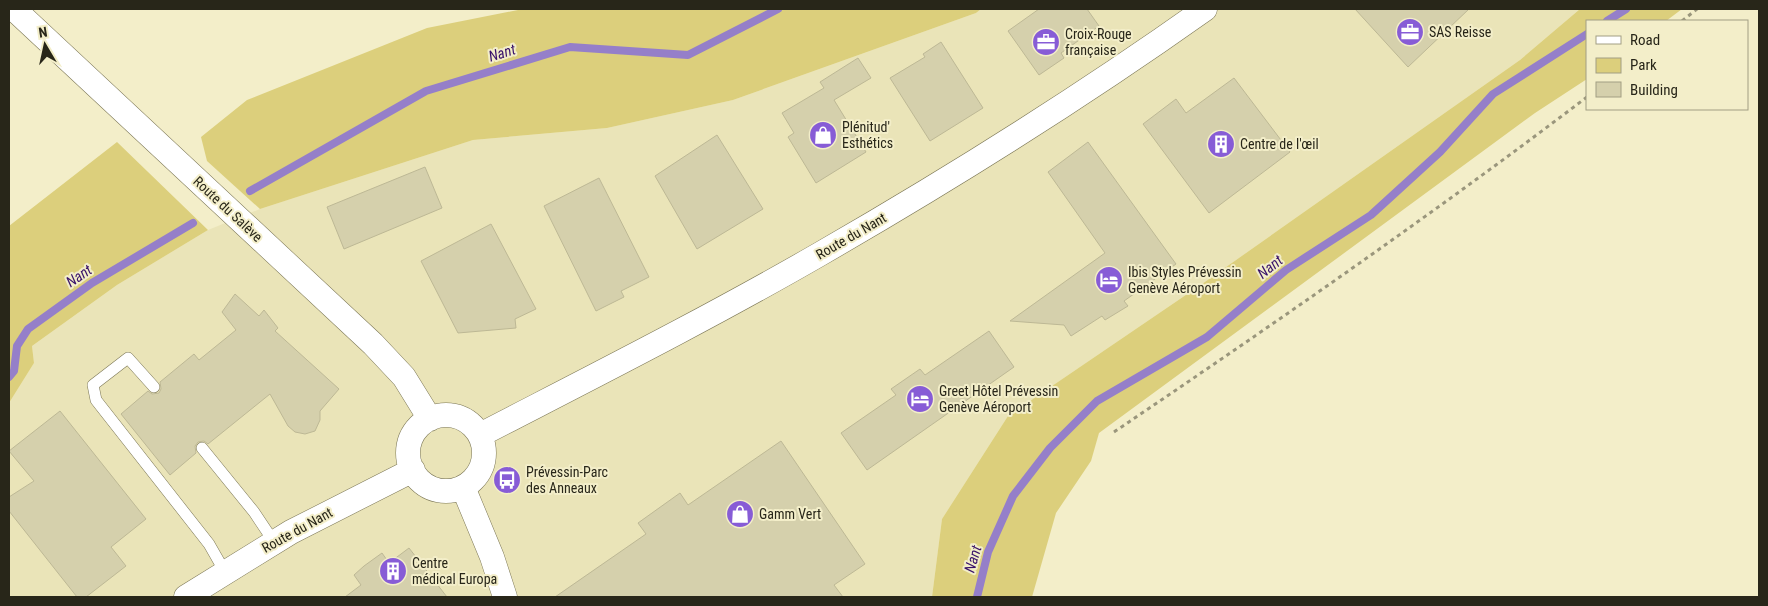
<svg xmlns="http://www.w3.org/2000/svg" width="1768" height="606" viewBox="0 0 1768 606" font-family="'Roboto Condensed',sans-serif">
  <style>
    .built { fill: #eae4b8 }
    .green { fill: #dccf7c }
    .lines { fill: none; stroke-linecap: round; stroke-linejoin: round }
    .stream { stroke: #957fc9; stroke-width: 8 }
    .building { fill: #d5d0ac; stroke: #bdb895 }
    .lane-casing { stroke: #7c7756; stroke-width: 12 }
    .street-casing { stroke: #7c7756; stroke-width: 25 }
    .path { stroke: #9a967c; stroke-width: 3; stroke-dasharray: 4 4; stroke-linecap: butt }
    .lane { stroke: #fff; stroke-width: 11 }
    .street { stroke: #fff; stroke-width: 24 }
    .labels { text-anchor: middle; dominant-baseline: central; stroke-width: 4; stroke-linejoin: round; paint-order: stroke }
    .poi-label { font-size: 14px; fill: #282619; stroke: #f3eec9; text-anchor: start }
    .street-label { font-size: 14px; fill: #282619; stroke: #f3eec9 }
    .water-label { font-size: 15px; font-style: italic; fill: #38116a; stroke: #f3eec9 }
  </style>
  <rect width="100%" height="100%" fill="#f3eec9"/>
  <path class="built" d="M981,9H1580L1520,60L1202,284L1008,416L942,519L932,597H9V403L34,363L32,346L117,285L208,230L260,209L473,140L607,128L733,100L976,13Z"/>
  <path class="green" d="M523,9H981L976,13L733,100L607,128L473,140L260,209L207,161L201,137L247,100L427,28Z
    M1580,9H1682L1666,21H1587V79L1535,113L1099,433L1091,461L1056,513L1032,597H932L942,519L1008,416L1202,284L1520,60Z
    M117,142L208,230L117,285L32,346L34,363L9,403V226Z"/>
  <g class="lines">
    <path class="stream" d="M1607,21L1626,9
      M250,191L426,91L570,47L688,55L778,9
      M9,377L14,371L17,346L28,329L92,283L193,223
      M977,597L988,552L1013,496L1050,448L1097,401L1207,337L1286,270L1371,215L1440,152L1493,94L1587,34"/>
  </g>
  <path class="building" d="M1039,9H1087L1099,26L1061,53L1064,58L1039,75L1008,31Z
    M1355,9H1469L1408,67Z
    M941,42L983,108L930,141L890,78L925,57L923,54Z
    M858,58L871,78L834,100L866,152L816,183L788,137L794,133L782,113L824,88L820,82Z
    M1234,78L1290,152L1209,213L1143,124L1176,99L1186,113Z
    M717,135L763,209L697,249L655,176Z
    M1088,142L1176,264L1124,301L1128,306L1105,320L1102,316L1071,336L1064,325L1010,321L1105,253L1048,172Z
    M425,167L442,208L344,249L327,207Z
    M599,178L649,277L621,291L624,297L596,311L544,206Z
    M491,224L536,309L515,319L516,328L458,333L421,261Z
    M235,294L259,316L264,310L278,328L275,331L339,389L320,411V420L315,431L305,434L295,432L288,426L270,394L208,444L204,441L198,442L195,446L196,453L170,475L121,414L148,391L152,394L159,393L161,389L160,382L194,354L199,360L236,330L222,312Z
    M989,331L1014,367L867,470L841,433L896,395L891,389L920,369L925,375Z
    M60,411L146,519L111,547L126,566L86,597H77L9,511V497L34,481L9,451Z
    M781,441L865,564L834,585L843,597H555L646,534L638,523L680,493L688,505Z
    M409,548L447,597H345L361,585L354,575L364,566L382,553L389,563Z"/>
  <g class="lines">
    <g class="lane-casing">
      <path id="lane" d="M154,387L128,358L93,385L96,400L209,544L225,572
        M202,448L254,512L274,542"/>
    </g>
    <g class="street-casing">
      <path id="street" d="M14,9L373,344L404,377L430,419
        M408 453a38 38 0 1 1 76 0a38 38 0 1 1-76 0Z
        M480,435C594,376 709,318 820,254C952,178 1081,97 1205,9
        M463,487L492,557L505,597
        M186,597L291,532L413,470"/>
    </g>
    <path class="path" d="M1682,21L1697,9
      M1114,432C1274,324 1433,214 1587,97"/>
    <use href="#lane" class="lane"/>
    <use href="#street" class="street"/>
  </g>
  <defs>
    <g id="office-disc" transform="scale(1.4375)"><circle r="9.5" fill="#875cd6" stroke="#f3eec9"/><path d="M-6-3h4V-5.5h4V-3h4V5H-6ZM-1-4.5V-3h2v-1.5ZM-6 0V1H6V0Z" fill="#fff"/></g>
    <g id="shop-disc" transform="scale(1.4375)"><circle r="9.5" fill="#875cd6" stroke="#f3eec9"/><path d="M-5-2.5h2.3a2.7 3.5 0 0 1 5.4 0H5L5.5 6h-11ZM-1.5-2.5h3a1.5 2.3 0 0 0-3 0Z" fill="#fff"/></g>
    <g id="building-disc" transform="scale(1.4375)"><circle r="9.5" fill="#875cd6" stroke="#f3eec9"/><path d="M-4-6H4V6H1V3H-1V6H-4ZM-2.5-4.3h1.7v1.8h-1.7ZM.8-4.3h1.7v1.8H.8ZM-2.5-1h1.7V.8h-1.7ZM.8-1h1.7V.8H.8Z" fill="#fff"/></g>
    <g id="hotel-disc" transform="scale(1.4375)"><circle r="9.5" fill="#875cd6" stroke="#f3eec9"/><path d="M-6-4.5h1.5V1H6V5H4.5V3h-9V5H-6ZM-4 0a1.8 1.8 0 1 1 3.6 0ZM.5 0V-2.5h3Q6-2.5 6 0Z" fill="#fff"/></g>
    <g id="bus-disc" transform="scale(1.4375)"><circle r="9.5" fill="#875cd6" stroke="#f3eec9"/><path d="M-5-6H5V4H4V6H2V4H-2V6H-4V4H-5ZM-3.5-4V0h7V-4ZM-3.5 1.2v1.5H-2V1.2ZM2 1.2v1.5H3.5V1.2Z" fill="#fff"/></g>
  </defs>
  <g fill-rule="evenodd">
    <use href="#office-disc" x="1410" y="32"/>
    <use href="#office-disc" x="1046" y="42"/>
    <use href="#shop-disc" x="823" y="135"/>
    <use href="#building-disc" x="1221" y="144"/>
    <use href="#hotel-disc" x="1109" y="280"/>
    <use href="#hotel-disc" x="920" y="399"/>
    <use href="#bus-disc" x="507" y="480"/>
    <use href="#shop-disc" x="740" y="514"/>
    <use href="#building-disc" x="393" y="571"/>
  </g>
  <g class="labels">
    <g class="poi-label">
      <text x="1429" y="32">SAS Reisse</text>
      <text x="1065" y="34">Croix-Rouge<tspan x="1065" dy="16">française</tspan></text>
      <text x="842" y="127">Plénitud'<tspan x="842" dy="16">Esthétics</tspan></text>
      <text x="1240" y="144">Centre de l'œil</text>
      <text x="1128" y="272">Ibis Styles Prévessin<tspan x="1128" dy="16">Genève Aéroport</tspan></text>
      <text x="939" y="391">Greet Hôtel Prévessin<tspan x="939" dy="16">Genève Aéroport</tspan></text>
      <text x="526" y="472">Prévessin-Parc<tspan x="526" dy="16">des Anneaux</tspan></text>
      <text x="759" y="514">Gamm Vert</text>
      <text x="412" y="563">Centre<tspan x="412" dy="16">médical Europa</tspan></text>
    </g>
    <g class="street-label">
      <text transform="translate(228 209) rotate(43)">Route du Salève</text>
      <text transform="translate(851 236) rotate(-30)">Route du Nant</text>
      <text transform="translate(297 530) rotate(-29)">Route du Nant</text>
    </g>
    <g class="water-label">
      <text transform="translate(502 53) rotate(-17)">Nant</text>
      <text transform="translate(1270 267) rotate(-39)">Nant</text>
      <text transform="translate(79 276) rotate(-34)">Nant</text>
      <text transform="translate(973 559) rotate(-74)">Nant</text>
    </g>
  </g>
  <rect width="1768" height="606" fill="none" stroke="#282619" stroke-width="20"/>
  <rect x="1586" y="20" width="162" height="90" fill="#f3eec9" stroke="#a29e83"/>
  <rect x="1596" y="36" width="25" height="8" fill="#ffffff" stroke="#a29e83"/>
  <text x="1630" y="45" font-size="15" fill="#282619">Road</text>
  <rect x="1596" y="58" width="25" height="15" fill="#dccf7c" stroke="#a29e83"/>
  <text x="1630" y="70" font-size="15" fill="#282619">Park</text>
  <rect x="1596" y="82" width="25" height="15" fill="#d5d0ac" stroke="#a29e83"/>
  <text x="1630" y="95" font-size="15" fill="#282619">Building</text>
  <g transform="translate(45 45) rotate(351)" stroke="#f3eec9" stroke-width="4" paint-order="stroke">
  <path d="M0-4L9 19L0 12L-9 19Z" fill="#282619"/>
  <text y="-8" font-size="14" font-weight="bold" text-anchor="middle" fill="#282619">N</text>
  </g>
</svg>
